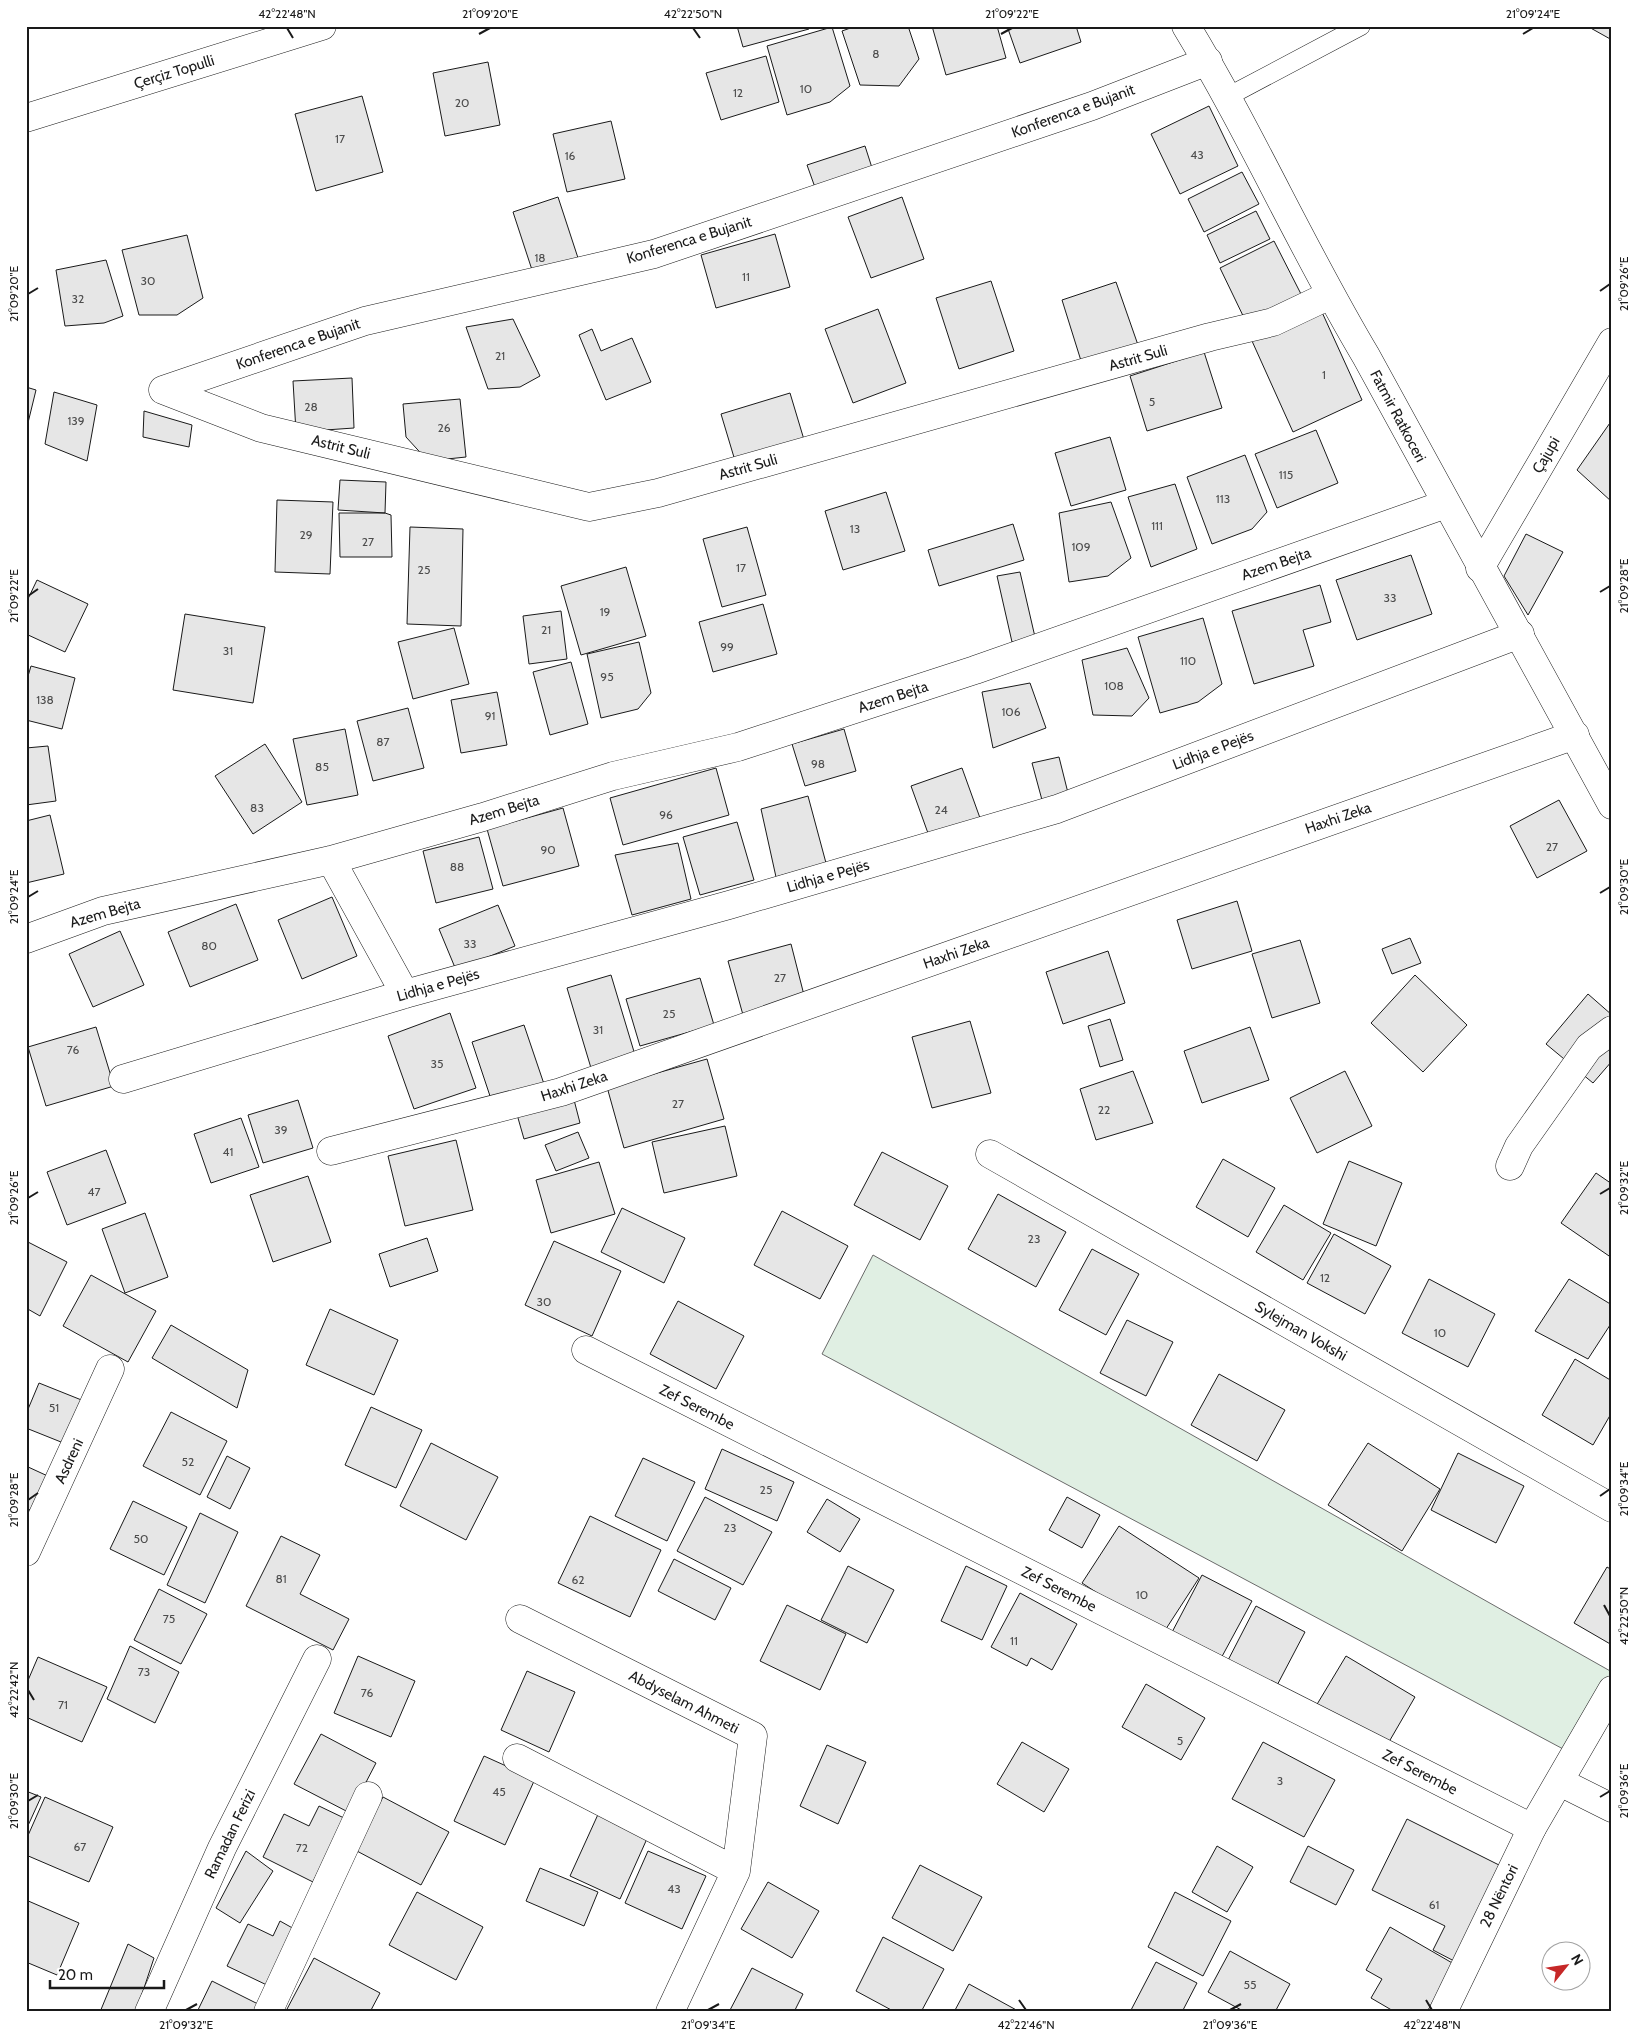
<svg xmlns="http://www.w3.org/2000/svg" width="1638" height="2038" viewBox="0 0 1638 2038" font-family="Cabin,sans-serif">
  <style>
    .green { fill: #e0efe3; stroke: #6a6a6a }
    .building { fill: #e6e6e6; stroke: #1a1a1a }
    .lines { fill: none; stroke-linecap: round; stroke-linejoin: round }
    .service-casing { stroke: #1a1a1a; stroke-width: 19 }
    .minor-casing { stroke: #1a1a1a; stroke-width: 29 }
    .tertiary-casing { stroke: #1a1a1a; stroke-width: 29 }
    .service { stroke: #fff; stroke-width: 18 }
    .minor { stroke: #fff; stroke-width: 28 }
    .tertiary { stroke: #fff; stroke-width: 28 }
    .ticks { fill: none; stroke: #1a1a1a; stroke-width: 2 }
    .labels { text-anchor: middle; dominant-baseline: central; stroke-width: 4; stroke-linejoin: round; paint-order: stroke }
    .number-label { font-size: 12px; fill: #4d4d4d }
    .street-label { font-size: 15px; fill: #1a1a1a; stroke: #fff }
    .neatline { fill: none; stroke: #1a1a1a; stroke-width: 2 }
    .ticks-label { font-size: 12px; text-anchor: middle; fill: #1a1a1a }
  </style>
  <rect width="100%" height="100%" fill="#fff"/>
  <path class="green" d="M873,1255L1612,1672V1686L1565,1750L822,1354Z"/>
  <path class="building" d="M737,26H809V29L743,47Z
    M856,26H908L919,59L899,86L860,85L842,31Z
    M932,26H997L1006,58L946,75Z
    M1007,26H1076L1081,42L1020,63Z
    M1587,26H1612V40Z
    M832,27L850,86L830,102L787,115L767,46Z
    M766,56L779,102L721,120L706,73Z
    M488,62L500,125L445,136L433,73Z
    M362,96L383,172L316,191L295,114Z
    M1209,106L1238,166L1180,194L1151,134Z
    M611,121L625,179L567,192L553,134Z
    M865,146L874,174L817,193L807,165Z
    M1242,172L1259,204L1204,232L1188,199Z
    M558,197L579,261L534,276L513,212Z
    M902,197L924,259L871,278L848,217Z
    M1256,211L1270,239L1220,263L1207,235Z
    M775,234L790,287L716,308L701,255Z
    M187,235L203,298L177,315H139L122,250Z
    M1274,241L1302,296L1247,324L1220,268Z
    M106,260L123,316L104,323L65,326L56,270Z
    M991,281L1014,351L959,369L936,298Z
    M1116,282L1138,345L1082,364L1062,300Z
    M878,309L906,383L853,403L825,329Z
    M1321,310L1362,400L1293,432L1252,341Z
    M513,319L540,376L520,387L488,389L466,327Z
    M592,329L601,351L632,338L651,382L606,400L579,335Z
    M1204,352L1222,408L1147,431L1130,376Z
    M352,378L354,428L296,432L293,381Z
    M26,387L36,390L26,431Z
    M54,392L97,405L87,461L45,444Z
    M790,393L805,443L736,464L721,414Z
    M460,399L466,457L428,461L406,437L403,404Z
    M144,411L192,425L189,447L143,437Z
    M1612,420V502L1577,470Z
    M1316,430L1338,483L1277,508L1255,454Z
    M1110,437L1126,490L1071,506L1055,453Z
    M1245,455L1267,512L1252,529L1212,544L1187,477Z
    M340,480L386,482L385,513L338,510Z
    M1175,484L1197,549L1151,567L1128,497Z
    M886,492L905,551L843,570L825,511Z
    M277,500L333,502L330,574L275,572Z
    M1111,502L1131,558L1108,576L1069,582L1059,513Z
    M339,513H385L391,515L392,557H340Z
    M1013,524L1024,560L939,586L928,550Z
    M410,527L463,529L461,626L407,624Z
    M747,527L766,595L722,607L703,539Z
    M1526,534L1563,552L1528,615L1504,576Z
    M1411,555L1432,614L1357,640L1336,580Z
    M626,567L646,636L581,655L561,586Z
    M1020,572L1035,637L1012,642L997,576Z
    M37,580L88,604L65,652L26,634V603Z
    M1320,585L1331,622L1303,630L1314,666L1254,684L1232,611Z
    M763,604L777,654L713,672L699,622Z
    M561,611L567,659L529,664L523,616Z
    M185,614L265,627L253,703L173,690Z
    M1203,618L1222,684L1198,702L1160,713L1138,637Z
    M454,628L469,684L413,699L398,642Z
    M639,642L651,693L638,709L601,718L587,654Z
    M1127,648L1149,698L1132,716L1093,715L1082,660Z
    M571,662L588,724L550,735L533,672Z
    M31,666L75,678L62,729L26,720V683Z
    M1030,683L1046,728L993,748L982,692Z
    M497,692L507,745L461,753L451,700Z
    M408,708L424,768L373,781L357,721Z
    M345,729L358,795L307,805L293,739Z
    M844,729L856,771L805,786L792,744Z
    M265,744L302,802L253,834L215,776Z
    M48,746L56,801L26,805V748Z
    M1059,757L1068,793L1042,800L1032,763Z
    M716,768L729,815L623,845L610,798Z
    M962,768L980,818L929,836L911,786Z
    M808,796L826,863L776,877L761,809Z
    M1559,800L1587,851L1537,878L1510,826Z
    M563,808L579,866L503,886L487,829Z
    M50,815L64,874L26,883V821Z
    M737,822L754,880L700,895L683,837Z
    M479,837L493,889L436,903L423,851Z
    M678,843L691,899L632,915L615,855Z
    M332,897L357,956L302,979L278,920Z
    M1237,901L1252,951L1192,969L1177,920Z
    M236,904L258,960L190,987L168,932Z
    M498,905L515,946L456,970L439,929Z
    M120,931L144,985L93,1007L69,954Z
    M1410,938L1421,963L1392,974L1382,949Z
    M1300,940L1320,1003L1272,1018L1252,954Z
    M791,944L805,999L743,1015L728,961Z
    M1108,951L1125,1003L1063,1024L1046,972Z
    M611,975L635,1055L591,1068L567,988Z
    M1415,975L1467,1025L1423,1072L1371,1023Z
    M700,978L714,1025L640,1046L626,999Z
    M1588,994L1612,1015V1061L1593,1083L1546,1044Z
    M450,1013L476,1088L414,1109L388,1036Z
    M1110,1019L1123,1060L1100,1067L1088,1026Z
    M970,1021L991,1093L932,1108L912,1037Z
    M524,1025L545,1087L493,1105L472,1042Z
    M96,1027L114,1086L46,1106L28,1047Z
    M1250,1027L1269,1080L1202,1103L1184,1051Z
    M707,1059L724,1119L624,1148L607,1087Z
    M1133,1071L1153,1123L1096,1140L1080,1089Z
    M1345,1071L1372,1126L1317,1153L1290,1098Z
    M573,1096L580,1123L524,1139L516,1111Z
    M298,1100L313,1148L263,1163L248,1115Z
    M241,1118L259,1167L211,1183L194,1134Z
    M725,1126L737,1176L664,1193L652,1142Z
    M578,1132L589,1158L556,1171L545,1145Z
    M456,1140L473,1210L405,1226L388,1156Z
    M106,1150L126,1203L67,1225L47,1172Z
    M882,1152L948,1186L920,1240L854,1205Z
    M1223,1159L1275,1188L1248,1237L1196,1207Z
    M1349,1161L1402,1183L1376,1246L1323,1224Z
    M599,1162L615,1214L551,1233L536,1180Z
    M1596,1173L1612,1184V1258L1561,1223Z
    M308,1176L331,1242L273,1262L250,1195Z
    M998,1194L1066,1232L1036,1287L968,1249Z
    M1284,1205L1331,1233L1303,1280L1256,1252Z
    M622,1208L685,1238L664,1283L601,1252Z
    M782,1211L848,1246L820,1299L754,1265Z
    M145,1213L168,1277L125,1293L102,1229Z
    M1334,1234L1391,1266L1365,1314L1307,1283Z
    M427,1238L438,1271L390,1287L379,1254Z
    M26,1241L67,1262L40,1316L26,1308Z
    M554,1241L621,1271L592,1336L525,1305Z
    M1092,1249L1139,1274L1106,1335L1059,1310Z
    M91,1275L156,1311L128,1362L63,1326Z
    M1429,1279L1495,1314L1468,1367L1402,1333Z
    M1569,1279L1612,1305V1322L1588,1359L1535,1331Z
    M678,1301L744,1336L716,1389L650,1354Z
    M330,1309L398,1340L374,1395L306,1365Z
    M1127,1320L1173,1342L1146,1396L1100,1373Z
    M171,1325L248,1370L237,1408L152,1358Z
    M1575,1359L1612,1381V1412L1593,1445L1542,1415Z
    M1219,1374L1285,1410L1257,1461L1191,1425Z
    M39,1383L84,1401L66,1444L26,1428V1414Z
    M371,1407L422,1430L396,1488L345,1465Z
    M171,1412L227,1441L200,1495L143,1466Z
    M431,1443L498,1477L466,1540L400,1506Z
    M1368,1443L1440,1489L1402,1551L1328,1505Z
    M722,1449L794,1482L777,1521L705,1489Z
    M1458,1453L1524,1486L1496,1543L1431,1510Z
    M227,1456L250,1468L230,1509L207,1497Z
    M643,1458L695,1482L667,1541L615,1516Z
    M26,1466L52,1478L36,1513L26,1508Z
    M705,1497L772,1532L743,1585L677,1551Z
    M1067,1497L1100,1515L1082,1548L1049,1530Z
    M827,1499L860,1519L840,1552L807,1532Z
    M133,1501L187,1527L164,1575L110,1549Z
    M200,1513L238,1532L205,1603L167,1585Z
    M590,1516L661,1550L630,1617L558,1583Z
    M1119,1526L1199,1578L1162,1635L1082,1583Z
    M281,1536L320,1555L300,1594L349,1619L333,1650L246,1606Z
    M674,1559L731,1588L715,1620L658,1591Z
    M848,1566L894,1590L867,1643L821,1620Z
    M966,1566L1007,1586L982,1640L941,1621Z
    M1607,1567L1612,1570V1645L1574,1623Z
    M1202,1575L1252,1601L1219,1662L1170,1636Z
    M159,1589L207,1614L181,1664L134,1640Z
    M1020,1593L1077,1624L1052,1670L1031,1658L1027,1666L991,1647Z
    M787,1605L846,1634L820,1690L760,1661Z
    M1256,1606L1305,1632L1273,1693L1224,1668Z
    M130,1646L179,1672L155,1723L107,1699Z
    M358,1656L415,1681L391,1737L334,1713Z
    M1346,1656L1415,1697L1386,1747L1316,1706Z
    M38,1657L107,1687L82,1742L26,1717V1685Z
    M527,1671L575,1692L549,1752L501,1730Z
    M1146,1684L1205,1718L1181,1760L1122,1727Z
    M321,1734L376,1763L350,1813L294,1784Z
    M1022,1742L1069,1769L1044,1812L997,1784Z
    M1263,1742L1335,1780L1304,1837L1232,1799Z
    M827,1745L866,1762L838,1824L800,1806Z
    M484,1756L535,1779L505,1845L454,1821Z
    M26,1791L41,1797L26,1830Z
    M45,1797L113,1827L89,1882L26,1855V1840Z
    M383,1797L449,1832L421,1885L355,1850Z
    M319,1806L344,1818L313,1882L263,1857L284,1814L309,1826Z
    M600,1810L650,1832L620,1899L570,1876Z
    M1407,1819L1503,1867L1456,1962L1433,1950L1445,1926L1372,1890Z
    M1217,1846L1253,1867L1227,1912L1192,1892Z
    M1308,1846L1354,1870L1336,1905L1290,1882Z
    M246,1851L273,1871L240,1923L216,1908Z
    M648,1851L706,1876L682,1929L625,1903Z
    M920,1865L982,1897L953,1951L892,1918Z
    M540,1868L598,1892L584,1926L526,1901Z
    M768,1882L819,1911L792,1958L741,1929Z
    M417,1892L483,1927L456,1980L389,1945Z
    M1175,1892L1231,1921L1203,1976L1148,1947Z
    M26,1900L79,1923L57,1975L26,1962Z
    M280,1921L296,1930L271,1987L227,1966L248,1924L273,1936Z
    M1390,1927L1454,1964L1427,2012H1395L1371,1998L1382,1979L1366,1970Z
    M883,1937L944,1969L921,2012H895L856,1991Z
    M128,1944L154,1958L136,2012H100Z
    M1230,1951L1290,1984L1275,2012H1245L1208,1992Z
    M314,1958L380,1993L370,2012L286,2011Z
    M1156,1962L1197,1983L1182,2012H1130Z
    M752,1968L803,1994L794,2012H729Z
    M212,1981L260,2005L257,2012H197Z
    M969,1984L1020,2012H954Z"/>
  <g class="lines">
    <g class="service-casing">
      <path id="service" d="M1227,97L1361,26"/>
    </g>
    <g class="minor-casing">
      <path id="minor" d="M26,118L322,26
        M163,390L261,428L589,507L658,493L1210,337L1273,322L1330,295
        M163,390L365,321L654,254L1092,106L1208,61
        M1480,568L1612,342
        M331,860L405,994
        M26,939L103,911L331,860L483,817L613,776L738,747L975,670L1446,504
        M123,1079L405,994L729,905L1057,809L1520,634
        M331,1151L561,1092L1575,735
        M990,1154L1612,1508
        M1510,1166L1519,1146L1589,1047L1612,1030
        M586,1350L1532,1828
        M26,1552L110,1369
        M520,1619L753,1736L736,1871L670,2012
        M517,1758L736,1871
        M1560,1782L1612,1808
        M149,2012L222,1848L317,1659
        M268,2012L368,1796"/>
    </g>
    <g class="tertiary-casing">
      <path id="tertiary" d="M1186,26C1251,133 1302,249 1366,356L1612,805
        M1443,2012L1532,1828L1612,1690"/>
    </g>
    <use href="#service" class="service"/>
    <use href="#minor" class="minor"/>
    <use href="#tertiary" class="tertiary"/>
  </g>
  <path class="ticks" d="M287,28L293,38M693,28L700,38M479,34L490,28M1001,34L1012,28M1523,34L1533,28M1600,291L1610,284M28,294L38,288M1600,592L1610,586M28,596L38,589M1600,893L1610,887M28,897L38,891M1600,1194L1610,1188M28,1198L38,1192M1600,1496L1610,1489M28,1500L38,1493M1604,1605L1610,1616M28,1690L34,1700M1600,1797L1610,1791M28,1801L38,1795M1019,2000L1026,2010M1426,2000L1432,2010M186,2010L197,2004M708,2010L719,2004M1230,2010L1241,2004"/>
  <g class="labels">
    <g class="number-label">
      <text x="876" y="53">8</text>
      <text x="806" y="88">10</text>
      <text x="738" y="92">12</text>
      <text x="462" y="102">20</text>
      <text x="340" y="138">17</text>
      <text x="1197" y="154">43</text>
      <text x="570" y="155">16</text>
      <text x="540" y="257">18</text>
      <text x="746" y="276">11</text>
      <text x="148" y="280">30</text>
      <text x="78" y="298">32</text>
      <text x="500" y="355">21</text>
      <text x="1324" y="374">1</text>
      <text x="1152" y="401">5</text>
      <text x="311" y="406">28</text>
      <text x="76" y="420">139</text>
      <text x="444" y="427">26</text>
      <text x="1286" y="474">115</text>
      <text x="1223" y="498">113</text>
      <text x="1157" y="525">111</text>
      <text x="855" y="528">13</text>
      <text x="306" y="534">29</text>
      <text x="368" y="541">27</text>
      <text x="1081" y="546">109</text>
      <text x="741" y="567">17</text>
      <text x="424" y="569">25</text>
      <text x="1390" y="597">33</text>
      <text x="605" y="611">19</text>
      <text x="546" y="629">21</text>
      <text x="727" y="646">99</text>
      <text x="228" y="650">31</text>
      <text x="1188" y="660">110</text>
      <text x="607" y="676">95</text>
      <text x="1114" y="685">108</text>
      <text x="45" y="699">138</text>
      <text x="1011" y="711">106</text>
      <text x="490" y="715">91</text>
      <text x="383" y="741">87</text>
      <text x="818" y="763">98</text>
      <text x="322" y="766">85</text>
      <text x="257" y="807">83</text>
      <text x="941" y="809">24</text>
      <text x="666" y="814">96</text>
      <text x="1552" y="846">27</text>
      <text x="548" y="849">90</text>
      <text x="457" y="866">88</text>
      <text x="470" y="943">33</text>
      <text x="209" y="945">80</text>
      <text x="780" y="977">27</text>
      <text x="669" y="1013">25</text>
      <text x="598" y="1029">31</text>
      <text x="73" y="1049">76</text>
      <text x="437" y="1063">35</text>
      <text x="678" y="1103">27</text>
      <text x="1104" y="1109">22</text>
      <text x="281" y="1129">39</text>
      <text x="228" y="1151">41</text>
      <text x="94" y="1191">47</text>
      <text x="1034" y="1238">23</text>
      <text x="1325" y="1277">12</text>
      <text x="544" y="1301">30</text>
      <text x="1440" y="1332">10</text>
      <text x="54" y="1407">51</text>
      <text x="188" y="1461">52</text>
      <text x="766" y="1489">25</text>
      <text x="730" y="1527">23</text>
      <text x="141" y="1538">50</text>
      <text x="281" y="1578">81</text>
      <text x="578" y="1579">62</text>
      <text x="1142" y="1594">10</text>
      <text x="169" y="1618">75</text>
      <text x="1014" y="1640">11</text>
      <text x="144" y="1671">73</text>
      <text x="367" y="1692">76</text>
      <text x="63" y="1704">71</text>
      <text x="1180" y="1740">5</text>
      <text x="1280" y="1780">3</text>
      <text x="499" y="1791">45</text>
      <text x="80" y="1846">67</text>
      <text x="302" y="1847">72</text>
      <text x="674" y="1888">43</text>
      <text x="1434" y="1904">61</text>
      <text x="1250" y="1984">55</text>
    </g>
    <g class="street-label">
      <text transform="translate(174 72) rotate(-17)">Çerçiz Topulli</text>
      <text transform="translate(1073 111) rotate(-20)">Konferenca e Bujanit</text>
      <text transform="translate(689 240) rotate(-17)">Konferenca e Bujanit</text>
      <text transform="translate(298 344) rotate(-19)">Konferenca e Bujanit</text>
      <text transform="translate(1138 358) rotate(-16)">Astrit Suli</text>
      <text transform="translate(1398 416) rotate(62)">Fatmir Ratkoceri</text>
      <text transform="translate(341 447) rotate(14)">Astrit Suli</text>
      <text transform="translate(1546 455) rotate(-60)">Çajupi</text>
      <text transform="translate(748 467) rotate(-16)">Astrit Suli</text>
      <text transform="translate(1276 564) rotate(-19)">Azem Bejta</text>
      <text transform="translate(893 697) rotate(-18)">Azem Bejta</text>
      <text transform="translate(1213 750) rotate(-21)">Lidhja e Pejës</text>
      <text transform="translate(504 810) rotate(-17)">Azem Bejta</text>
      <text transform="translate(1338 818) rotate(-19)">Haxhi Zeka</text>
      <text transform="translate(828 876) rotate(-16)">Lidhja e Pejës</text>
      <text transform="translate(105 913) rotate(-16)">Azem Bejta</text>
      <text transform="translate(956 953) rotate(-19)">Haxhi Zeka</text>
      <text transform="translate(438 985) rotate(-16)">Lidhja e Pejës</text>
      <text transform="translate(574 1086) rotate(-18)">Haxhi Zeka</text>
      <text transform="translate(1301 1331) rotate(30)">Sylejman Vokshi</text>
      <text transform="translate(697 1407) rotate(27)">Zef Serembe</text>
      <text transform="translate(69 1461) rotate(-65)">Asdreni</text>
      <text transform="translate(1059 1589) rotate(27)">Zef Serembe</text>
      <text transform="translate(684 1702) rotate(27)">Abdyselam Ahmeti</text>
      <text transform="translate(1420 1772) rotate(27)">Zef Serembe</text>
      <text transform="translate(230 1834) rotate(-64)">Ramadan Ferizi</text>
      <text transform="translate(1499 1896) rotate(-64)">28 Nëntori</text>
    </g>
  </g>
  <rect width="1638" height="2038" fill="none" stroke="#ffffff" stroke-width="55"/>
  <g transform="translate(1566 1966) rotate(60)"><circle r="24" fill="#ffffff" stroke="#a3a3a3"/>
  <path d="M0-4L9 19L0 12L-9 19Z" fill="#c62828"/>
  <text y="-8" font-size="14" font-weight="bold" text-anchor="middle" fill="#1a1a1a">N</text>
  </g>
  <path d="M50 1980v8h114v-8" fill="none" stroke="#1a1a1a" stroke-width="2.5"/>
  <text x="58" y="1980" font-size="15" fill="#1a1a1a" stroke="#ffffff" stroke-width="4" paint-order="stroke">20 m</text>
  <rect x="28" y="28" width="1582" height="1982" class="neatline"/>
  <g class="ticks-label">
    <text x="287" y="18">42°22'48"N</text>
    <text x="490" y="18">21°09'20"E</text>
    <text x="693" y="18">42°22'50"N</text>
    <text x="1012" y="18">21°09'22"E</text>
    <text x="1533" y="18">21°09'24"E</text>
    <text transform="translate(1624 284) rotate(-90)" y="4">21°09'26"E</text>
    <text transform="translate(14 294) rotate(-90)" y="4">21°09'20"E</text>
    <text transform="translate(1624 586) rotate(-90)" y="4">21°09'28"E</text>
    <text transform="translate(14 596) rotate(-90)" y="4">21°09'22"E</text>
    <text transform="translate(1624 887) rotate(-90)" y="4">21°09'30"E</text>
    <text transform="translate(14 897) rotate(-90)" y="4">21°09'24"E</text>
    <text transform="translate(1624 1188) rotate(-90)" y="4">21°09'32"E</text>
    <text transform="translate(14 1198) rotate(-90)" y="4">21°09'26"E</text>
    <text transform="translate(1624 1489) rotate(-90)" y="4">21°09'34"E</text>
    <text transform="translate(14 1500) rotate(-90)" y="4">21°09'28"E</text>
    <text transform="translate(1624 1616) rotate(-90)" y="4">42°22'50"N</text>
    <text transform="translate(14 1690) rotate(-90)" y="4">42°22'42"N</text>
    <text transform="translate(1624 1791) rotate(-90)" y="4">21°09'36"E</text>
    <text transform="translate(14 1801) rotate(-90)" y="4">21°09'30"E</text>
    <text x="186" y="2029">21°09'32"E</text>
    <text x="708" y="2029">21°09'34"E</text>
    <text x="1026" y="2029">42°22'46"N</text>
    <text x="1230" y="2029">21°09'36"E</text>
    <text x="1432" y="2029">42°22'48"N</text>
  </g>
</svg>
